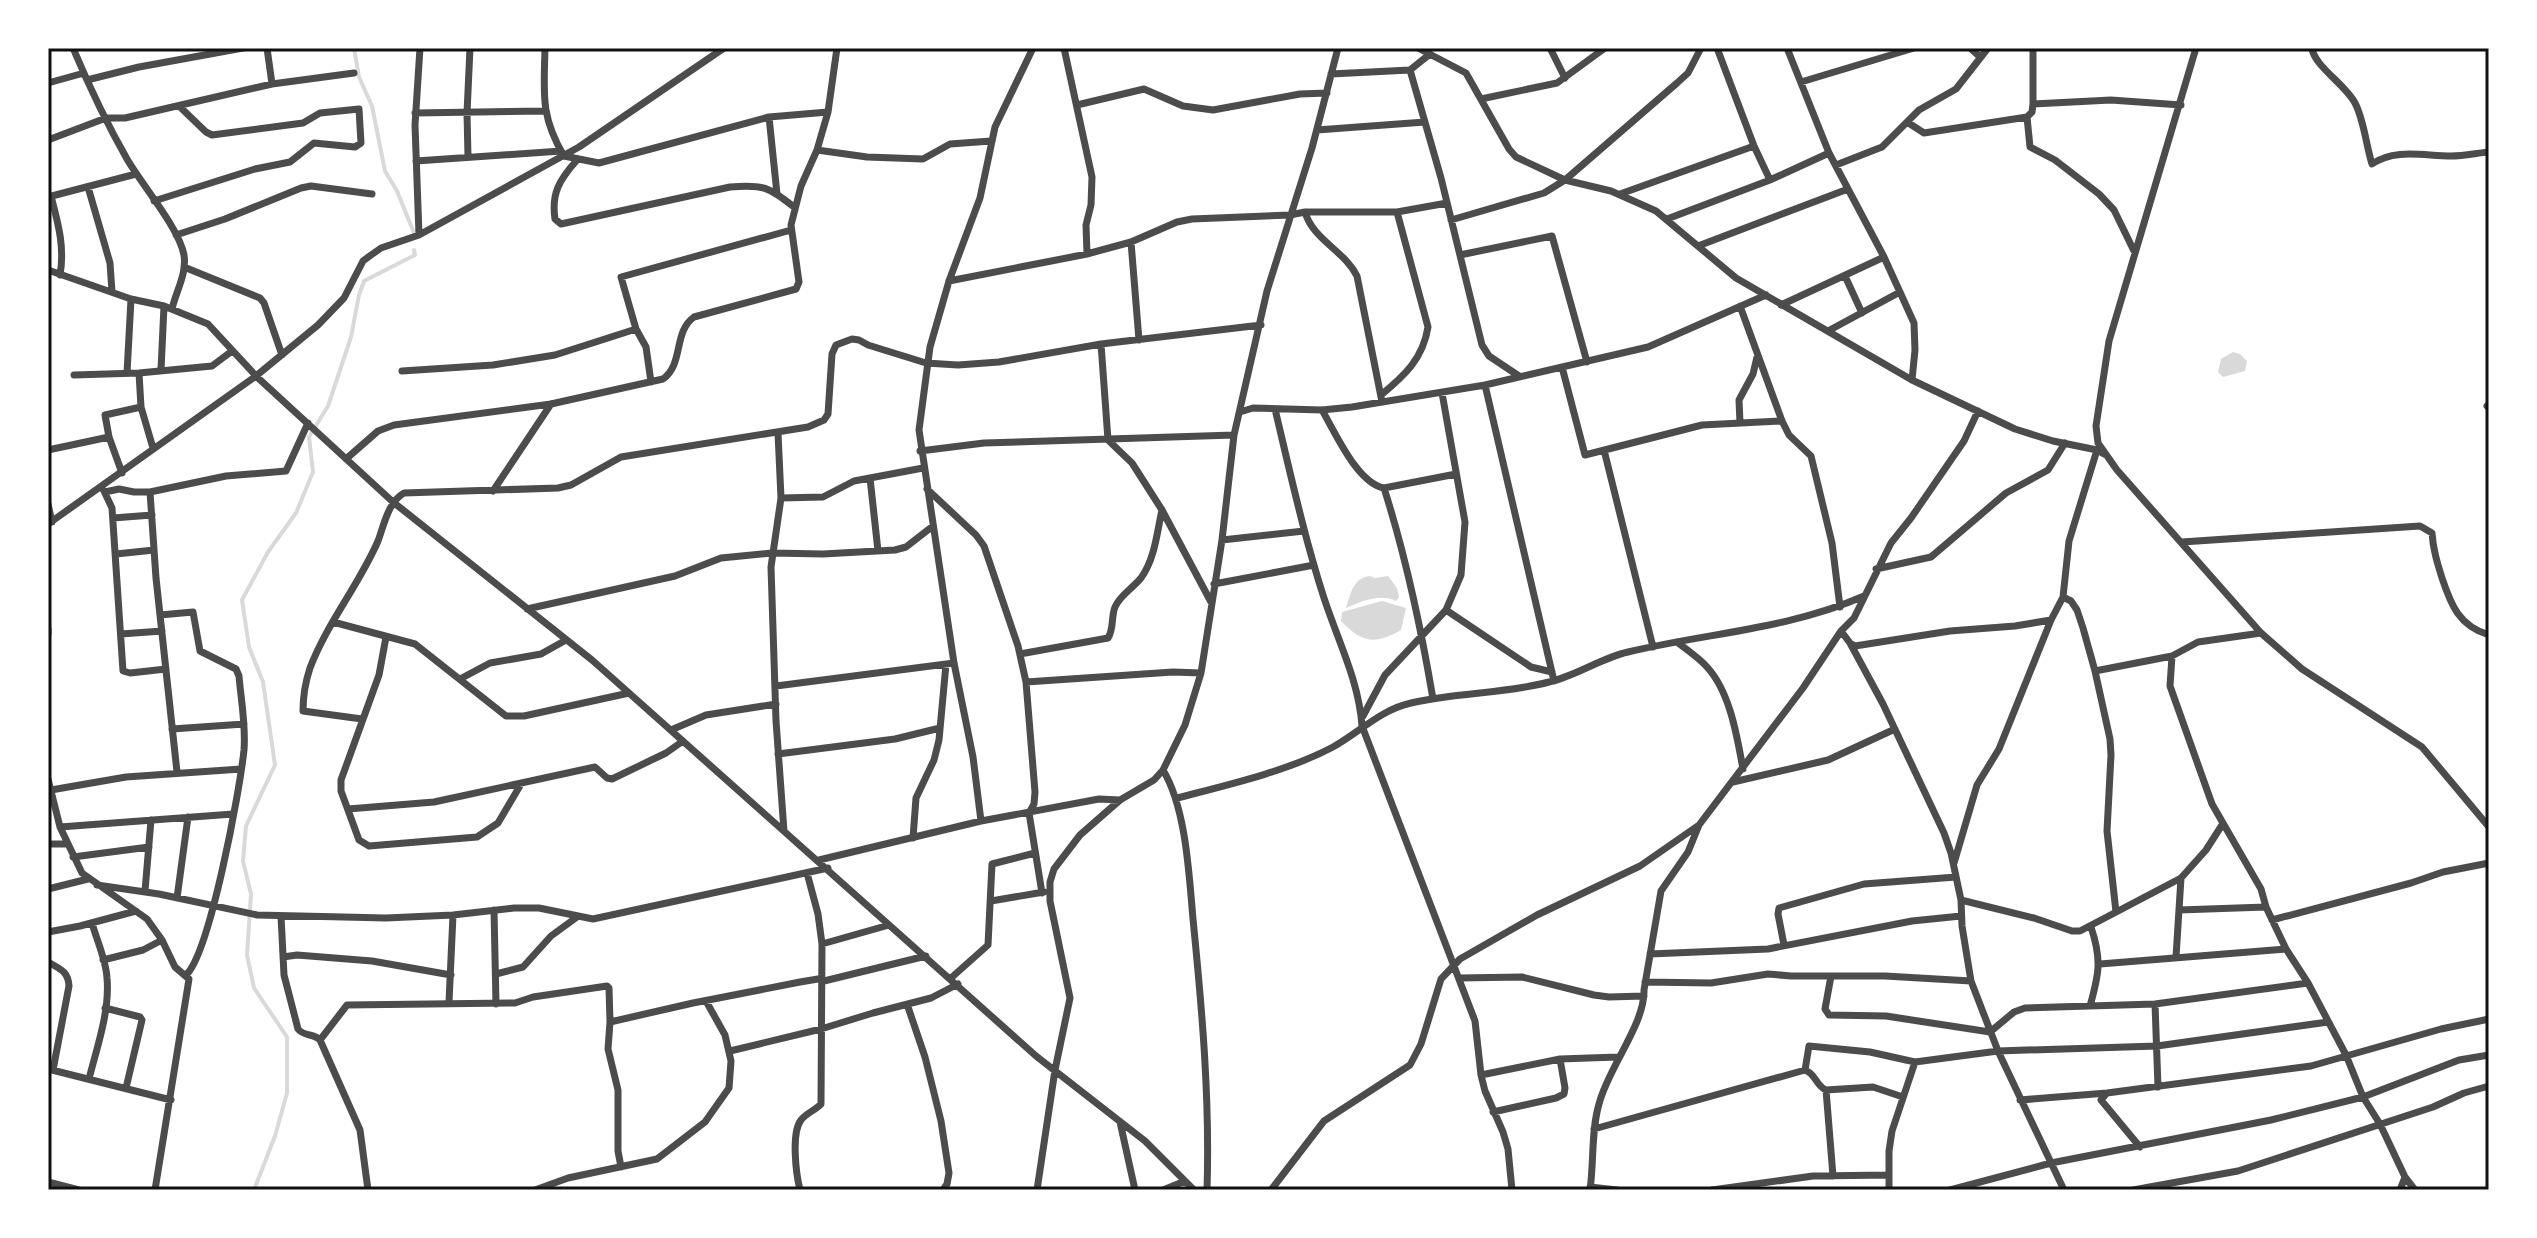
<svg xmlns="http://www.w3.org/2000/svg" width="2537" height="1238" viewBox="0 0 2537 1238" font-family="'Sofia Sans Condensed',sans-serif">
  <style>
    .water { fill: #d9d9d9 }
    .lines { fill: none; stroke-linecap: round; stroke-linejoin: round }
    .stream { stroke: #d9d9d9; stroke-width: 4 }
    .minor { stroke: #4c4c4c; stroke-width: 7 }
    .neatline { fill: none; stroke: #111; stroke-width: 3 }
  </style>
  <rect width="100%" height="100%" fill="#fff"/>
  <path class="water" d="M2233,352L2240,354L2247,361L2245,371L2223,377L2218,372L2221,359Z
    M1370,576L1375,578L1388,576L1397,588L1399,597L1396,601C1381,593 1361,601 1346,608C1351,593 1353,578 1370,576Z
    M1382,601L1406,608L1401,630C1375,645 1362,643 1341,621L1342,612Z"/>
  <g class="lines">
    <path class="stream" d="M354,48L359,77L372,106L385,171L397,191L414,233
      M254,1190L275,1136L287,1093V1037L254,988L247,955L251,894L243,861L246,826L275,765L263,682L249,647L242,600L268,552L296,513L313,472L309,437L328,406L351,337L359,295L364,281L415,255L414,250"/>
    <path class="minor" d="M73,48C89,86 107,124 127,159C142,185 179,228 184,255C187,274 176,291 172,309
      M267,48L272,84
      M545,48C544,93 540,116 564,156L599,163L769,117L828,112
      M1064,48L1092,177L1091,205L1086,225L1087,254
      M1418,48L1466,73L1509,149L1516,157L1565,180L1611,191L1656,211L1736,278L1912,380L2015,429L2053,441L2097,450L2104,454
      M1550,48L1565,78
      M1717,48L1754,146L1770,180
      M1787,48L1829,153L1884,257L1914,323L1915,350L1912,380
      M1970,48L1980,57
      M2033,48V104L2032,112L2027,117L2030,147L2055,160L2099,194L2114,210L2134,251
      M2196,48L2109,341L2096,426L2098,443L2117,470L2261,633L2302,669L2422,747L2489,827
      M2312,48C2314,66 2345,84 2355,103C2364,120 2366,145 2372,164C2395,148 2424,156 2451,156C2464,156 2477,153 2489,152
      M1410,70L1441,178L1482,345L1489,356L1519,376
      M1331,74L1410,70L1430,54
      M87,80L139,67L243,48
      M1801,82L1914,48
      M48,83L84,73
      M1481,99L1557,83L1605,48
      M2033,104L2111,100L2181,105
      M1077,105L1144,89L1183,106L1213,110L1300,94L1327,93
      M415,113L545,111
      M769,117L777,194
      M1907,122L1924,133L2027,117
      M1317,130L1425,122
      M48,140L106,118H125L272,84L354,73
      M817,150L867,157L923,159L950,144L991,141
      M468,157L467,113L470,48
      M577,160C560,179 551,193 555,219L561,224L730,187C764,184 768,187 794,207
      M416,161L561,151
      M1836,165L1882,147L1919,110L1956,89L1988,48
      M88,187L110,263L112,292
      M1620,194L1754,146
      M51,196C58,223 65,247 60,275
      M48,197L136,174
      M154,201L255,169L290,162L314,143L355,147L361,143L359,109L320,113L303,123L212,135L206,132L179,106
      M1305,212C1313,240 1345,251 1357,276L1382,402
      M1667,219L1770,180L1829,153
      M1451,220L1544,193L1565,180L1677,83L1688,73L1701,48
      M176,235L225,219L301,188L311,186L372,194
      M419,235L415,125L420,48
      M1131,242L1139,340
      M1698,246L1848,189
      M1460,255L1552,236L1587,362
      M184,267L260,298L264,303L282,355
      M48,270L131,299L164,306L208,324L256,376L393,502L592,660L1036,1056L1145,1141L1194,1190
      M1845,276L1862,313
      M949,281L1087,254L1131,242L1177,222L1192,219L1290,215L1305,212H1397L1447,203
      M1781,305L1884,257
      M1740,306L1782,421L1789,435L1811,456L1832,543L1840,607
      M1828,331L1900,292
      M1101,344L1108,440L1132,463L1162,510L1211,602
      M1562,367L1585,455L1702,425L1782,421
      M161,370L164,306
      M402,371L493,365L555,355L636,329
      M127,373L131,299
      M139,373L141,407L153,448
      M74,375L139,373L212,366L232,351
      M651,382L646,347L636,329L621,277L791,230
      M1485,385L1554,681
      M1381,395C1404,376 1423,359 1428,327L1397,212
      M2487,406L2489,408
      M1275,409C1290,472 1304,536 1324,598C1338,641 1359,681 1362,726L1475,1021L1481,1075L1485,1091L1503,1132L1508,1149L1512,1190
      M1322,410C1335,432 1357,483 1384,488L1456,474
      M1240,412L1253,408L1322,410L1352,407L1485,385L1648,347L1766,295
      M1740,423L1739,400L1753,374L1757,357
      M778,433L781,498L771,567L776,721L784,831
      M48,450L109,437
      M1604,450L1653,647
      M920,451L984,443L1234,435
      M346,459L378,431L394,425L551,404L663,379C684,364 673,332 694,317L796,289L799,282L791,225L801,186L817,150L828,112L837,48
      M122,473L109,437L105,415L141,407
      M870,478L878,551
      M1384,488C1406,557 1421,628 1433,699
      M927,489L976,535L984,546L1018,646L1026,682L1035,792L1034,804L1029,813L1042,893
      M104,491L112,508L123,671L130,673L166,669
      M493,491L551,404
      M105,492L119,489L134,492H150L226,476L286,471L308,423
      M150,492L156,578L177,772
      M781,498L823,497L854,481L923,468
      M48,504L52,522
      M113,518L152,515
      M48,524L256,376L318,325L344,298L363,261L371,255L381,248L419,235L579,147L724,48
      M1222,540L1304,531
      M2182,542L2420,526L2432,533C2433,549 2437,562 2442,578C2451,605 2459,626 2489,635
      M116,554L154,550
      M1876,569L1931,557L2006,493L2048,470L2065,443
      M1214,584L1314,565
      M2063,597L2071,601L2077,610L2083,628L2095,671L2110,739L2111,755L2107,831L2116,912
      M527,609L675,576L721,558L772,553L823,554L895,550L906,547L933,526
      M1446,610L1531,667L1552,672
      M160,615L193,612L200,651L236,669L239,676C241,700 246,725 244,750C240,789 210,953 186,975
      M333,622L415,644L506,716H524L629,693
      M48,629V634
      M1841,631L1850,643L1883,704L1944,833L1951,853L1961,900L1962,926L1971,981L1998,1051L2064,1190
      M121,634L162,631
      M386,637L379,675L341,780V791L359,840L369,846L477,837L498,823L521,784
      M1677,642C1687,650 1699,658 1707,667C1730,692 1737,736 1743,769
      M1851,644L1855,646L1950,631L2015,626L2051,620
      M1020,654L1108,638C1114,629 1111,617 1115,607C1120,595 1133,588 1141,578C1155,559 1157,532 1162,510
      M2172,656L2170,686L2212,804L2261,889L2266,907L2286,949L2308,983L2346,1055L2363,1097L2380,1124L2405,1177L2415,1190
      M2095,671L2172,656L2198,642L2261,633
      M460,679L490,663L541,654L566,640
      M1026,682L1173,672L1201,673
      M776,686L954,663
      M1363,716L1385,675L1446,610L1461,575L1465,522L1442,393
      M362,719L303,711C303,698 306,680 310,668C327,623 359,585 378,541C384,525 388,502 404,493L558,488L571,485L621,457L808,427L824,420L828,414L832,354L836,345L852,339L859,340L868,345L926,363L958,365L999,362L1101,344L1261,325
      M172,729L244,724
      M671,730L706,715L776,704
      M778,754L895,739L940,728
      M1163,770C1186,808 1189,874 1193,919C1202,1009 1210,1100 1207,1190
      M48,779L60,827L82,873L147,919L162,940L175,967L189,979L155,1190
      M1733,782L1828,760L1895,729
      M51,790L126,777L241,769
      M1177,798C1227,785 1288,771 1333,747C1360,732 1380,710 1411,703C1457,692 1504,694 1549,682C1576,676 1601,658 1628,652C1707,633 1789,629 1864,596
      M348,809L434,802L595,767L607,778L612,779L666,753L683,741
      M981,821L973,757L954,663L919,430L930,347L949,281L980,198L995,127L1033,48
      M60,827L233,814
      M913,838L916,798L934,760L939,740L946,664
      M48,844H67
      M73,857L149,847
      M819,860L981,821L1099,799L1120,800
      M1954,863L1977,785L1999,749L2051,620L2063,597L2069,541L2097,450
      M97,885L159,894L257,915L386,918L453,915L514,908H539L593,919L828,868
      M48,889L88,879
      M145,891L151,820
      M177,898L188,817
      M1961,900L2034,918L2072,931H2080L2181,878L2206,850L2222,825
      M991,901L1044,892
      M494,910L496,1004
      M2179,910L2266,907
      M281,916L284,975L298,1029C304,1037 314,1033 320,1040L360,1130L368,1190
      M2272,920L2411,883L2443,872L2489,863
      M48,932L80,926L136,911
      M822,944L889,925
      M1784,945L1778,914L1779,908L1864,884L1956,877
      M1650,954L1768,949L1912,921L1961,916
      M283,957L297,955L372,961L451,975
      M2176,957L2181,878
      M103,960L143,950L162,940
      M48,962C60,969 68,971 69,986L53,1070
      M2100,964L2286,949
      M496,974L523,967L551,936L577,917
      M1831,976L1825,1009L1829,1015L1886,1016L1990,1032L2014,1012L2025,1008L2155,1004L2308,983
      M951,978L988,945L992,864L1035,853
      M1459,978L1522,977L1594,995L1609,997L1644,996
      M1645,982L1711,983L1768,974L1791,976H1885L1971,981
      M449,1002L453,915
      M907,1004L925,1057L941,1121L949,1173L947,1184L943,1190
      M2155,1004L2158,1087
      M2090,1006C2099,974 2102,960 2091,927
      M105,1008L140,1017L142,1020L126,1088
      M610,1022L693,1003L800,982L818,979L824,981L926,956
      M320,1040L347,1005L515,1003L533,997L607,986L609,988L610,1022L608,1049L618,1090V1151L621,1167
      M730,1051L821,1029L873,1013L931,998L958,984
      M48,1069L171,1100
      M1805,1070L1809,1046L1870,1052L1915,1062L1998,1051L2157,1046L2328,1022
      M1481,1075L1560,1059L1618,1057
      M89,1079C97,1047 110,1011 107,978C106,960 97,941 92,923
      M1826,1090L1833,1176
      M2106,1094L2101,1100L2140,1147
      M2020,1100L2107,1093L2311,1066L2441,1029L2489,1019
      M1493,1112L1556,1098L1564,1094L1565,1088L1560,1059
      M1120,1122L1135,1190
      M1594,1129L1805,1070C1816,1074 1816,1086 1826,1090L1873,1087L1903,1097
      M48,1182L79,1190
      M1590,1187L1617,1190
      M535,1190L568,1178L657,1159L705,1122L729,1088L731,1061L725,1035L706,1001
      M800,1190C796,1174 791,1133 801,1120C806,1113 816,1110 821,1104L822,944L818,914L807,873
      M1037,1190L1055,1070L1070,998L1050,901V882L1054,869L1080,835L1120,800L1154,780L1163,770L1185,725L1201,673L1222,540L1234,435L1267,291L1312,148L1338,48
      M1163,1190L1185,1181
      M1271,1190L1324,1121L1410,1065L1421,1044L1441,979L1460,959L1537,915L1640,866L1699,825L1803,688L1841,631L1854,618L1891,543L1911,518L1964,441L1978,411
      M1590,1190C1594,1162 1591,1131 1599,1104C1608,1068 1645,1024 1644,990L1661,891L1688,852L1699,825
      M1712,1190L1813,1176L1889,1175
      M1889,1190V1151L1892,1131L1915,1062
      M1950,1190L2051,1163L2271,1120L2363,1097L2459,1060L2489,1055
      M2133,1190L2238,1171L2433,1107L2464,1093L2489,1086
      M2400,1190L2405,1177"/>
  </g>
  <rect width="2537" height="1238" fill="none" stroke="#ffffff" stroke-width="100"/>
  <rect x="50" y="50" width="2437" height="1138" class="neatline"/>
</svg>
